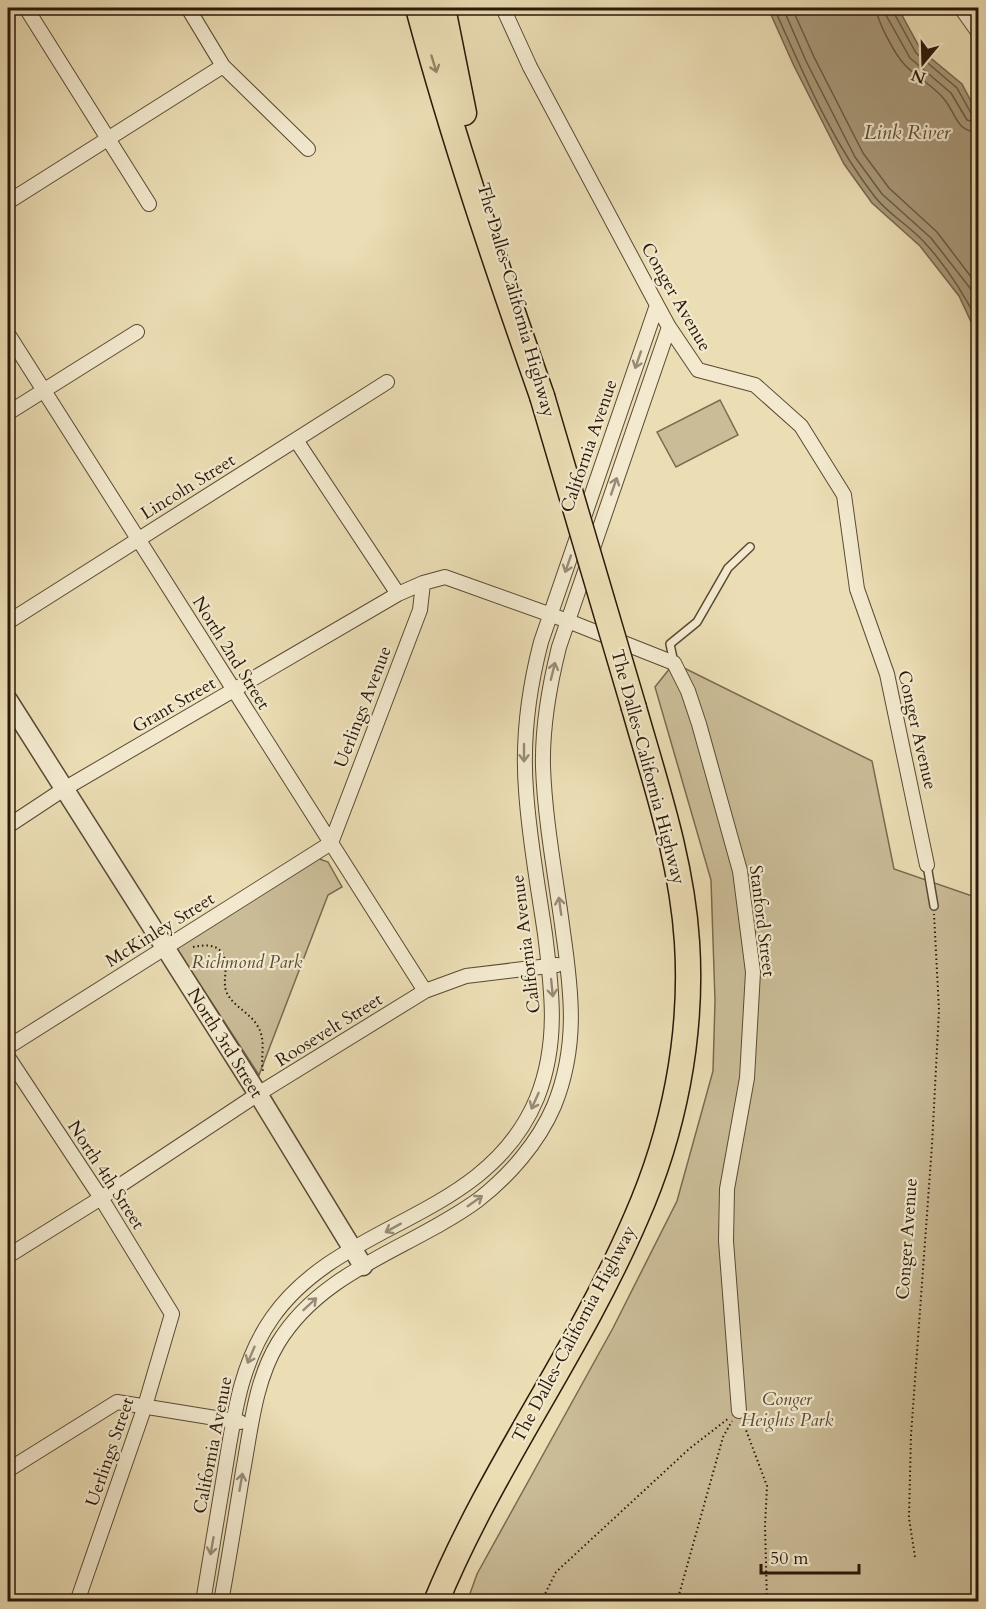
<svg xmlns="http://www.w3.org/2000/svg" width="986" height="1609" viewBox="0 0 986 1609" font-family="Cardo,serif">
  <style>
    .green { fill: #cabc97; stroke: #7a6a50; stroke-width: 1.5 }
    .water { fill: #a99a7a; stroke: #76664d; stroke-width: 1.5 }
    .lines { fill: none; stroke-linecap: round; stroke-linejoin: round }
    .shore { stroke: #6a5a42; stroke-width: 1.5 }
    .service-casing { stroke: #5a4a34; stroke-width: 10 }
    .minor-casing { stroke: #5a4a34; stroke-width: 16 }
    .tertiary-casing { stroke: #5a4a34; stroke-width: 21 }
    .trunk-casing { stroke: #2a1909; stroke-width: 27 }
    .path { stroke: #2a1909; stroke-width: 2; stroke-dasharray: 1.5 3; stroke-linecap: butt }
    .service { stroke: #f2e9ce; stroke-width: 7 }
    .minor { stroke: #f2e9ce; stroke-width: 14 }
    .tertiary { stroke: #f2e9ce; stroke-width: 18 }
    .trunk { stroke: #ebddb4; stroke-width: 24 }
    .trunk-bridge-casing { stroke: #2a1909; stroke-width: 27; stroke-linecap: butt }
    .trunk-bridge { stroke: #ebddb4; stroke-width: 24 }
    .oneway { stroke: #948567 }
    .oneway2 { stroke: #988b75 }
    .labels { text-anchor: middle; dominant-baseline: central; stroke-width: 4.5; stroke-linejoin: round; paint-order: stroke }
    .street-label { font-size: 18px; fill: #2a1909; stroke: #f2e9ce }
    .park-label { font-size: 18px; font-style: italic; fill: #5a4a34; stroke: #f2e9ce }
    .water-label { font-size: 20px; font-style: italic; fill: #5d4d36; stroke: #f2e9ce }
  </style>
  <rect width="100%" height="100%" fill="#ebddb4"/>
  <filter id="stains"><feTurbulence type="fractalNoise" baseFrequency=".00333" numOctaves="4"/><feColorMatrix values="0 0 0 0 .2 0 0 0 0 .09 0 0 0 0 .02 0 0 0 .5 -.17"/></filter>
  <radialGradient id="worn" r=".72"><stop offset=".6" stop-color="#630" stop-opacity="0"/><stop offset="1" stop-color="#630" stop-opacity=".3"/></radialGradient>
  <path class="green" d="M720,400L738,435L676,467L657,432Z
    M674,663L872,761L894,869L978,898V1601L467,1602L477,1574L613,1328L677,1201L713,1071L715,1001L711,880L655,687Z
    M317,858L328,862L342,887L328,895L259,1075L175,946Z"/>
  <path class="water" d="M768,8H898L921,50L962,84L978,115V337L959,296L920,246L872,203L844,164L794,66Z"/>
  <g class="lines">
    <path class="shore" d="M774,8C803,72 831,141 875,197C888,214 910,226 925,243C946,266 964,294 978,322
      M783,8L806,61L855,157L882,194L931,238L970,288L978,305
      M792,8L814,57L863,153L889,188L937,232L978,286
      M876,8C877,21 895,55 905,65C917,78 934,86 944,99C956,113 956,132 978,132
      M885,8L887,17L910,58L951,93L967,120L978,123
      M893,8L894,13L916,53L957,88L971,113L978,116"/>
    <g class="service-casing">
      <path id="service" d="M674,663L670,644L697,622L728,568L750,547
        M927,865L934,906"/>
    </g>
    <g class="minor-casing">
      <path id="minor" d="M26,8L149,204
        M188,8L223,66L308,149
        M503,8L530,67L657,305L669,327L698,370L755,385L801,426L844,495L857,589L887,674L927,865
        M961,8L978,32
        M8,202L223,66
        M8,334L425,991
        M8,413L137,332
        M296,440L398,594
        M8,622L387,382
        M8,826L64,789L398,594L423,583L445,577L568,621L674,663L688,691L699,724L740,871L753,972L747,1078L727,1189L726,1241L739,1411
        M8,1047L331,843L420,610L423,583
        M8,1057L101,1198L172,1314L145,1406L77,1602
        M8,1256L101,1198L258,1094L425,991L466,976L557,965
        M8,1470L117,1402L240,1422
        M203,1602C210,1558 218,1514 225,1470C234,1416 240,1364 272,1318C340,1220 487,1220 537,1098C559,1043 552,990 545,934C538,886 529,838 526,790C522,739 528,692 541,642L657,305
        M221,1602C229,1558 236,1514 243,1471C251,1428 255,1381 278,1343C323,1269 411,1249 478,1200C509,1176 538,1143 554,1106C578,1047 572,994 563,932C556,878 545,822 543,767C542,726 549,687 559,647L669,327"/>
    </g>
    <g class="tertiary-casing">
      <path id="tertiary" d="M8,700L258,1094L363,1266"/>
    </g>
    <g class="trunk-casing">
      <path id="trunk" d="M418,8C453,139 497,268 542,396
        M443,8L464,113
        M436,1602C491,1468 579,1351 636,1218C674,1132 693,1036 687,942C682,862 656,785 634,708"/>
    </g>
    <path class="path" d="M193,947C207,944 223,944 225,962C227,972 223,981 226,991C232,1006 249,1012 257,1025C267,1040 260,1056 263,1071
      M743,1422L767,1486L765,1526L767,1602
      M915,1557L909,1518L911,1435L932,1145L939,1010L934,914
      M545,1602L544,1596L556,1572L689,1449L729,1418
      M677,1602L723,1437L732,1421"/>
    <use href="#service" class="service"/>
    <use href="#minor" class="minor"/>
    <use href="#tertiary" class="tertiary"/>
    <use href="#trunk" class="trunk"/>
    <g class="trunk-bridge-casing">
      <path id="trunk-bridge" d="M542,396L634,708"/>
    </g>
    <use href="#trunk-bridge" class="trunk-bridge"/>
  </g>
  <defs><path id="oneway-shaft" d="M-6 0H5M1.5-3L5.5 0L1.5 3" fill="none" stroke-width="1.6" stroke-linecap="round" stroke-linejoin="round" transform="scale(1.5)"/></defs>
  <use class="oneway" href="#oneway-shaft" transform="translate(434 64) rotate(73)"/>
  <g class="oneway2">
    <use href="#oneway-shaft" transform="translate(638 360) rotate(109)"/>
    <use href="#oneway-shaft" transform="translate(614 486) rotate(-71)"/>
    <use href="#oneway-shaft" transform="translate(568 564) rotate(109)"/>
    <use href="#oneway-shaft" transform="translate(553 671) rotate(-76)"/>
    <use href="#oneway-shaft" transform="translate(524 753) rotate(90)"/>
    <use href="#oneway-shaft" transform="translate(560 906) rotate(-98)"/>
    <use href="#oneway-shaft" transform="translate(552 988) rotate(84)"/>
    <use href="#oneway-shaft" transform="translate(535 1101) rotate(114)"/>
    <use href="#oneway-shaft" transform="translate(475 1201) rotate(-35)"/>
    <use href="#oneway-shaft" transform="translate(393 1228) rotate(151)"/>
    <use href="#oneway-shaft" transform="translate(310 1304) rotate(-43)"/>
    <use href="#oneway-shaft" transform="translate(251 1355) rotate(113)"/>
    <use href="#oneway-shaft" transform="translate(241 1482) rotate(-80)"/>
    <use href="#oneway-shaft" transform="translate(212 1546) rotate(100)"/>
  </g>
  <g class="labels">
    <g class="street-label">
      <text transform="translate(676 297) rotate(60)">Conger Avenue</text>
      <text transform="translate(516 300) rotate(74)">The Dalles-California Highway</text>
      <text transform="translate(589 446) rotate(-71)">California Avenue</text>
      <text transform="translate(188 487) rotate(-32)">Lincoln Street</text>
      <text transform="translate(231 653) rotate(58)">North 2nd Street</text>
      <text transform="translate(174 705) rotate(-30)">Grant Street</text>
      <text transform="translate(363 707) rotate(-69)">Uerlings Avenue</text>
      <text transform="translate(917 730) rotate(77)">Conger Avenue</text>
      <text transform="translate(648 767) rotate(75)">The Dalles-California Highway</text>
      <text transform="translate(762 921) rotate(83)">Stanford Street</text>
      <text transform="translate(160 930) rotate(-32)">McKinley Street</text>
      <text transform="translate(526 944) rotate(-97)">California Avenue</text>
      <text transform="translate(329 1030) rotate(-32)">Roosevelt Street</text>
      <text transform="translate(225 1043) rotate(58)">North 3rd Street</text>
      <text transform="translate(106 1175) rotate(57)">North 4th Street</text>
      <text transform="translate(907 1239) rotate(-86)">Conger Avenue</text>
      <text transform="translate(574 1334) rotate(-62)">The Dalles-California Highway</text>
      <text transform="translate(213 1445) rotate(-79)">California Avenue</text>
      <text transform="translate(110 1452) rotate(-71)">Uerlings Street</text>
    </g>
    <g class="park-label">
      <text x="247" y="962">Richmond Park</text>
      <text x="787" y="1399">Conger<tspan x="787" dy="21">Heights Park</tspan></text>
    </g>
    <g class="water-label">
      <text x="907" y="132">Link River</text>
    </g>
  </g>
  <rect width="986" height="1609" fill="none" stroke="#ebddb4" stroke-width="30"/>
  <rect x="9" y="9" width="968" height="1591" fill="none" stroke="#2a1909" stroke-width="3"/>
  <rect x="15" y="15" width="956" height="1579" fill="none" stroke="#2a1909" stroke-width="1.5"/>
  <g transform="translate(923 63) rotate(199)" stroke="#f2e9ce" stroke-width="4.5" paint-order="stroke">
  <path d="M0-4.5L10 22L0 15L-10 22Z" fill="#2a1909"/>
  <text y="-9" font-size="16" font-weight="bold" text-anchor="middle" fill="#2a1909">N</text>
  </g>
  <path d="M761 1564v9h98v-9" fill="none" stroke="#2a1909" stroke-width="3"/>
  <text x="770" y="1564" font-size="18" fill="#2a1909" stroke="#f2e9ce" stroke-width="4.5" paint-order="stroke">50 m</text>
  <rect width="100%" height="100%" filter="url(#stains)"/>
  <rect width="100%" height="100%" fill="url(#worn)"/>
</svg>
